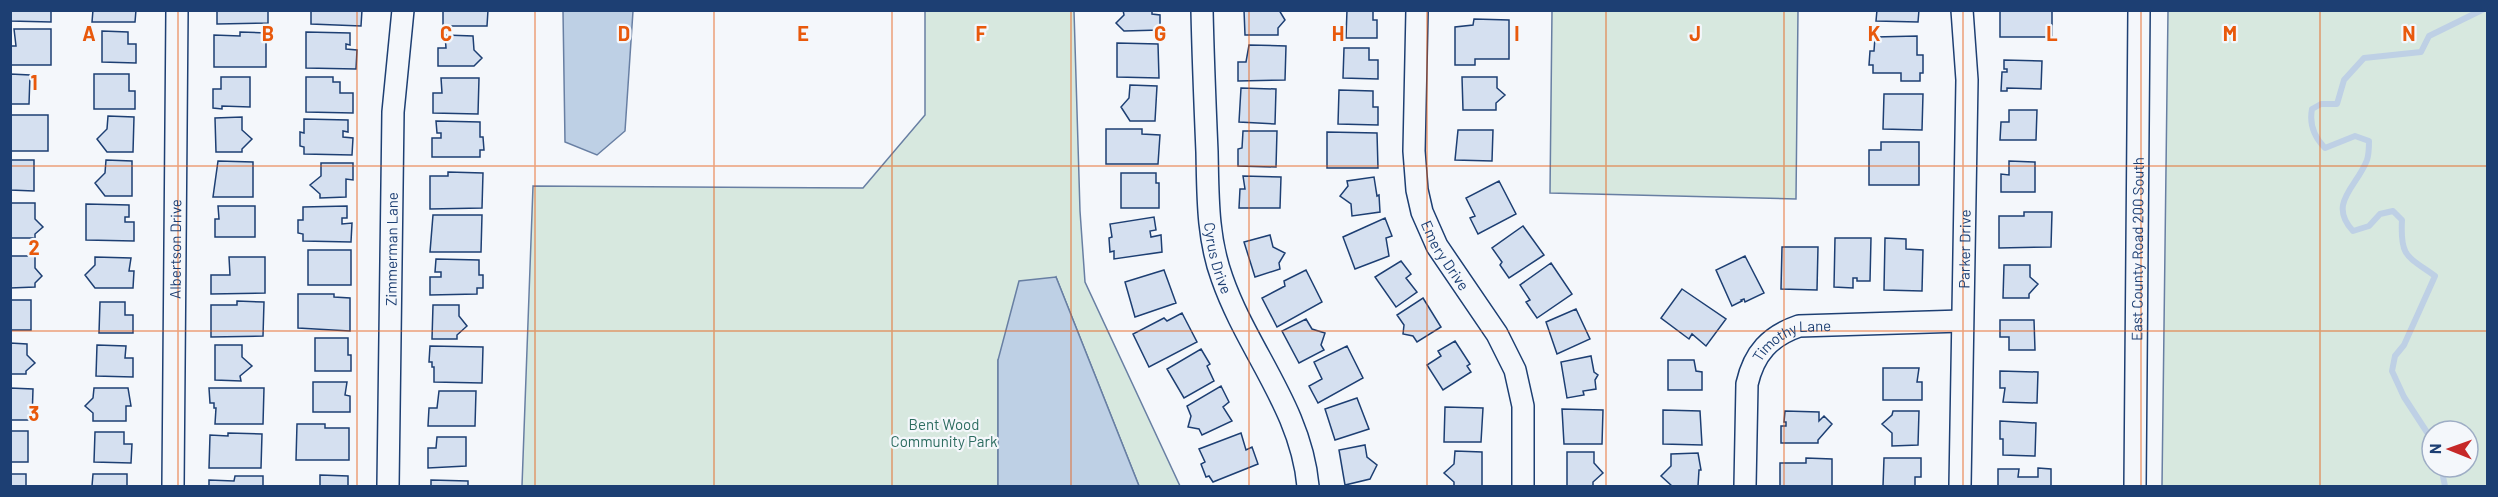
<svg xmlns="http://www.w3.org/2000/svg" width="2498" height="497" viewBox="0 0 2498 497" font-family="Barlow,sans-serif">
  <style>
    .green { fill: #d7e8df; stroke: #687fa3; stroke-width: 1.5; fill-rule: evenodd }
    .water { fill: #bed0e5; stroke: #687fa3; stroke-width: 1.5 }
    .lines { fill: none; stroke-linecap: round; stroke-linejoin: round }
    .stream { stroke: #bed0e5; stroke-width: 6 }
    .building { fill: #d5e0f0; stroke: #1d3f73; stroke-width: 1.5 }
    .minor-casing { stroke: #1d3f73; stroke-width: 24 }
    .minor { stroke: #f4f7fb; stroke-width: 21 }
    .grid { fill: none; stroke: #e8590c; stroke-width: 1.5; stroke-opacity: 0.55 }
    .labels { text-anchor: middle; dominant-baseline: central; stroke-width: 4.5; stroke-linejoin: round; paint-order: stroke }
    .street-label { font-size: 15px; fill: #1d3f73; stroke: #f4f7fb }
    .park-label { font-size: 15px; fill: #2c6c60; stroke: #f4f7fb }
    .grid-label { font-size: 20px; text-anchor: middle; font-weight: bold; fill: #e8590c; stroke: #f4f7fb; stroke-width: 4.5; stroke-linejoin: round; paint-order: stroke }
  </style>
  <rect width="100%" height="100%" fill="#f4f7fb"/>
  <path class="green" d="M925,11H1074L1080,211L1085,282L1180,486H1139L1056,277L998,360V486H522L533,186L863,188L925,115Z
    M1552,11H1798L1796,199L1550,193Z
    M2168,11H2487V486H2162ZM2432,431H2468V467H2432Z"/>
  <path class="water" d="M563,11H633L625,131L597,155L565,142Z
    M1056,277L1139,486H998V360L1019,281Z"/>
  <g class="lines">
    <path class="stream" d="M2432,440L2404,397L2392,371L2395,356L2404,345L2435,276C2407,256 2400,257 2402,220L2393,211L2380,214L2369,226L2353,231C2327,203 2357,187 2367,160C2369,154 2369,147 2369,141L2355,136L2325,148C2314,137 2309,125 2312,109L2321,104H2337L2344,80L2364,58L2421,52L2429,36L2482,10
      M2441,467L2445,486"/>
  </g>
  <path class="building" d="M10,10H51V22L10,21Z
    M93,10H136L135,22H92Z
    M217,10H268V23L217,24Z
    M311,10H362L361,26L311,24Z
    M443,10H488L487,26H443Z
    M1123,10H1152V14L1160,15V30L1124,31L1116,23L1124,15Z
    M1244,10H1279L1285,20L1278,28V35H1245Z
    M1347,10H1373V20H1377V38H1346Z
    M1877,10H1919L1918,22L1876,21Z
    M2000,10H2052V37H2000Z
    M1474,19L1509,20V59H1475V65H1455V27L1473,25Z
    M14,29H51V65H10V46H16Z
    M102,31L128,32V44H136V63L102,62Z
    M240,32L266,33V67H214V35L240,36Z
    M306,32L350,33V45L346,44V49L357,50L356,69L306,68Z
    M445,35L473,36L474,50L482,58L474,66H438V48H446Z
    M1917,36V55H1923V73H1920V81H1901V73H1873V65H1869L1870,51H1874L1875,37Z
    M1117,43L1158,44L1159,78L1117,77Z
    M1249,45L1286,46L1285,80L1238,81V62H1246Z
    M1344,48H1369V60H1378V79L1343,78Z
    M2004,60L2042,61L2041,89L2007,88V91H2001L2002,72H2007V69H2004Z
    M10,74L30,75L29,104H10Z
    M94,74H129V91H135V109H94Z
    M221,77H250V107L222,106V109L213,108V89H221Z
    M306,77H333V82H340V93H353V113L306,112Z
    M1462,77H1497V88L1505,95L1496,103V110H1463Z
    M441,78H479L478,114L433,113V93H442Z
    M1130,85L1157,86L1155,121H1130L1121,107L1129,98Z
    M1241,88L1276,89L1275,124L1239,122Z
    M1339,90L1373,91V107H1378V125L1338,124Z
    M1884,94H1923L1922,130L1883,129Z
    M2009,110H2037L2036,140H2000L2001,122H2009Z
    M10,115H48V151H10Z
    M108,116L134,117L133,152H107L97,139L107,129Z
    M242,117V130L252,139L242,149V152H216L215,118Z
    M304,119L348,120V132L343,131V137L353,138L352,155L304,154V147L300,146V132L304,133Z
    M436,121L480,122V137H483L484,150H480V157H432V138H441V133H437Z
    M1106,129H1142V134L1160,135L1158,164H1106Z
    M1458,130H1493L1492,161L1455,160Z
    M1243,131H1277L1276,167L1238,166V149L1242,148Z
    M1327,132L1377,133L1378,168H1327Z
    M1881,142H1919V185H1869V150H1881Z
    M10,160H34V191L10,190Z
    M106,160L132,161V196H105L95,183L105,173Z
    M218,161L253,162V197H213Z
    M2009,161L2035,162V192H2001V174L2009,175Z
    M321,163H353V180L346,179V197L320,198V194L310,185L321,176Z
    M448,172L483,173L482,208L430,209V176H448Z
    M1121,173H1156V183H1159V208H1121Z
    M1243,176L1281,177L1280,208H1239L1240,189H1245Z
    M1374,177L1377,196L1379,195L1380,212L1352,216L1351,204L1340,196L1348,186L1347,181Z
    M1499,181L1516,214L1478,234L1470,218L1475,216L1466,198Z
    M10,203H35V219L43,227L35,234V238H10Z
    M86,204L129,205V217H125V222H134V241L86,240Z
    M218,206H255V237H215V219H219Z
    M347,206V218H342V224L352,223L351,242L303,241V234L298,233V220H303V207Z
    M2024,212H2052L2051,247L1999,248V216H2024Z
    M433,215H482L481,252H430Z
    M1154,217L1156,230L1150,231L1151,237L1161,235L1162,252L1114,259V251L1110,252L1109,238L1112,237L1110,224Z
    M1385,218L1392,236L1386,238L1389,256L1355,269L1343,237Z
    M1523,226L1544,255L1509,278L1500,265L1502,262L1492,248Z
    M1270,235L1273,247L1285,253L1279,263L1280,269L1255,277L1244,242Z
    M1835,238H1871L1870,281H1857V278H1853V288L1834,287Z
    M1885,238L1906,239V249L1923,250L1922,291L1884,290Z
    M1782,247H1818L1817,290L1781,289Z
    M308,250H351V285H308Z
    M10,256H35V268L42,276L35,283V287L10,288Z
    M1745,256L1764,293L1745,302L1744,299L1741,300L1742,301L1732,306L1716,270Z
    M95,257L131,258L129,271H134L133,288H95L85,275L95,265Z
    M229,257H265V293L211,294V275H230Z
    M436,259L479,260V275H483V288H477V294L430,295V277H441V272H435Z
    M1401,261L1411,274L1406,278L1417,292L1396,307L1375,277Z
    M1551,263L1572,294L1537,318L1526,302L1530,300L1520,285Z
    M2004,265H2030V277L2038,284L2029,294V298H2003Z
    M1164,270L1176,303L1135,317L1125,282Z
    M1306,270L1322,302L1277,327L1262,298L1285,286L1284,281Z
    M1682,289L1726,319L1706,346L1692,334L1689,339L1661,318Z
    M298,294H334V297L350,298V331L298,328Z
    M1423,298L1441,327L1417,342L1413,336L1403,334L1404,325L1397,315Z
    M10,300H31V330H10Z
    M237,301L264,302L263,336L211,337V305H237Z
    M100,302H125V315H133V333H99Z
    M433,305H459V316L467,326L457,335V339H432Z
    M1576,309L1590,339L1557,354L1546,322Z
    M1182,313L1197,342L1149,367L1133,334L1164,318L1167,321Z
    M1306,319L1312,329L1325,333L1321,345L1324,350L1299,363L1282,331Z
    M2000,320H2034L2035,350H2009V337H2000Z
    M315,338H348V355H351V371H315Z
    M1455,341L1470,364L1467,366L1471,372L1443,390L1427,365L1441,356L1438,351Z
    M10,343L27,344V355L35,363L26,371V374H10Z
    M97,345L126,346L125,358H133V377L96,376Z
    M215,345H242V357L252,366L240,376L241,381L215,380Z
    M430,346L483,347L482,383L434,382V367H432V362H429Z
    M1347,346L1363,378L1318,403L1309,386L1322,379L1314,362Z
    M1201,349L1210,364L1207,366L1214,381L1184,398L1167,369Z
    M1591,356L1594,372L1598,375L1595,380L1596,389L1583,391L1584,395L1567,398L1561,362Z
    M1668,360H1694L1696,371L1702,372V390H1668Z
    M1883,368H1919L1917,382H1922V400H1883Z
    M2000,371L2038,372L2037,403L2003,402L2005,388H2000Z
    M313,382H347L345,395L350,396V412H313Z
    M1221,386L1229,402L1223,407L1232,421L1202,435L1199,429L1188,427L1191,416L1187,406Z
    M10,388L33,389L32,420H10Z
    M94,388H128L131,406H126V421H93V413L85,406L93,398Z
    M209,388H264L263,424H215L216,408H214V403H210Z
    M439,391H476L475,426H428L429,408H437Z
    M1357,398L1369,429L1335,440L1325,409Z
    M1445,407L1483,408L1481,442H1444Z
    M1562,409L1603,410L1602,444H1564Z
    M1663,410L1700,411L1702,445L1663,444Z
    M1785,411L1819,412V421L1824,416L1832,424L1818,440V443H1781V426H1786V422H1784Z
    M1893,411H1919L1918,445L1892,446V433L1882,424L1892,415Z
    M2000,421L2036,423L2035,456L2003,455V439H2000Z
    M297,424H325V428H349V460H296Z
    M10,431H28V462H10Z
    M95,432H124V444H132L131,463L94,462Z
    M228,433L262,434L261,468H209L210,435L228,436Z
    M1241,433L1246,450L1252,447L1258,464L1213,482L1209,476L1206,477L1201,464L1205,462L1199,449Z
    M437,437H466V466L428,468V448H436Z
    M1365,445L1367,457L1377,465L1370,479L1345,485L1339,450Z
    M1455,451L1482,452V486H1454V482L1444,473L1454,464Z
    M1567,452H1594V463L1603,473L1593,482V486H1567Z
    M1698,453L1701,470H1699L1698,486H1672L1661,476L1671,466V454Z
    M1806,458L1832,459V486H1780V463H1806Z
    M1884,458H1921V477H1915V486H1883Z
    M2038,468L2051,469V486H1998V469H2019L2018,477H2038Z
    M10,474H26V486H10Z
    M93,474H127V486H92Z
    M320,475L348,476V486H320Z
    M235,476H263V486H209V480L234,481Z
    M431,480L468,481V486H431Z"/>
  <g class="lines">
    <g class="minor-casing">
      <g id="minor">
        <path id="s1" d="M1202,10C1203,58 1205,105 1207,152C1208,194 1207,237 1222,278C1247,350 1301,408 1308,486"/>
        <path id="s2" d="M1417,10L1414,151L1417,190L1422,212L1437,246L1497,334L1515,370L1523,406V486"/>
        <path id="s3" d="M173,486L177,10"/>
        <path id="s4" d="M388,486L393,112L403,10"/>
        <path id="s5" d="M1745,486L1747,384C1754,353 1770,336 1799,326L1962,321"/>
        <path id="s6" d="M1960,486L1967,80L1962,10"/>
        <path id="s7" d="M2135,486L2139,10"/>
      </g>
    </g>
    <use href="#minor" class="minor"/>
  </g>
  <path class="grid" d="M178,10V486M357,10V486M535,10V486M714,10V486M892,10V486M1071,10V486M1249,10V486M1427,10V486M1606,10V486M1784,10V486M1963,10V486M2141,10V486M2320,10V486M10,166H2488M10,331H2488"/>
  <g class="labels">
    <g class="street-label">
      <text stroke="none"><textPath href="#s3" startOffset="237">Albertson Drive</textPath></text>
      <text stroke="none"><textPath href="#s4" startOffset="237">Zimmerman Lane</textPath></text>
      <text stroke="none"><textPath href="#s6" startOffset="237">Parker Drive</textPath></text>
      <text stroke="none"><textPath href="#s7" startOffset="237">East County Road 200 South</textPath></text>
      <text stroke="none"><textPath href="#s2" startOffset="252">Emery Drive</textPath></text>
      <text stroke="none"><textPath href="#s1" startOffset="249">Cyrus Drive</textPath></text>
      <text stroke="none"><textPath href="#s5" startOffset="172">Timothy Lane</textPath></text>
    </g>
    <g class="park-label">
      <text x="944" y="424">Bent Wood<tspan x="944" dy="17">Community Park</tspan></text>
    </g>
  </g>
  <g class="grid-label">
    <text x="89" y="41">A</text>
    <text x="268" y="41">B</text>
    <text x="446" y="41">C</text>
    <text x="624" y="41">D</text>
    <text x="803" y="41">E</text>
    <text x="981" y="41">F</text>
    <text x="1160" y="41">G</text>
    <text x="1338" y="41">H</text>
    <text x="1517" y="41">I</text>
    <text x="1695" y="41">J</text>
    <text x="1874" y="41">K</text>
    <text x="2052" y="41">L</text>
    <text x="2230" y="41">M</text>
    <text x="2409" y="41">N</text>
    <text x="34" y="90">1</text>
    <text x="34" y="255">2</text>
    <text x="34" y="421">3</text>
  </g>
  <rect width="2498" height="497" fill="none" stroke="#1d3f73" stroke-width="24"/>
  <g transform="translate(2450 449) rotate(271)"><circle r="28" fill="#f4f7fb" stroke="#9eadc5" stroke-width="1.5"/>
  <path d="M0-4.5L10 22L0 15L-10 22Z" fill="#c62828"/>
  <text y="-9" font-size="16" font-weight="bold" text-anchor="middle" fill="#1d3f73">N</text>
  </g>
</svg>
